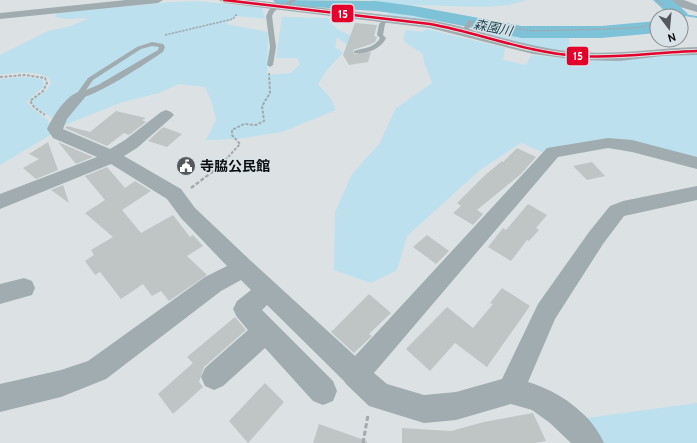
<svg xmlns="http://www.w3.org/2000/svg" width="697" height="443" viewBox="0 0 697 443" font-family="Cabin,'Noto Sans JP',sans-serif">
  <style>
    .green { fill: #bce0ed }
    .lines { fill: none; stroke-linecap: round; stroke-linejoin: round }
    .stream { fill: #7ec2d8; fill-rule: evenodd }
    .river { fill: #7ec2d8; fill-rule: evenodd }
    .building { fill: #bfc4c5 }
    .path-far3 { stroke: #a1aaae; stroke-width: 1.5; stroke-dasharray: 2.5 1; stroke-linecap: butt }
    .path-far2 { stroke: #a1aaae; stroke-width: 2; stroke-dasharray: 3 1.5; stroke-linecap: butt }
    .path-far1 { stroke: #a1aaae; stroke-width: 2.5; stroke-dasharray: 4 2; stroke-linecap: butt }
    .path { stroke: #a1aaae; stroke-width: 3; stroke-dasharray: 5 2.5; stroke-linecap: butt }
    .service { fill: #a0acaf; fill-rule: evenodd }
    .minor { fill: #a0acaf; fill-rule: evenodd }
    .bus-1-casing { stroke: #d9e3e7; stroke-width: 4.5 }
    .bus-1 { stroke: #e4002b; stroke-width: 2.5 }
    .labels { text-anchor: middle; dominant-baseline: central; stroke-width: 3; stroke-linejoin: round; paint-order: stroke }
    .far-water-label { font-size: 13px; font-style: italic; fill: #1b4553; stroke: #d9e3e7 }
    .poi-label { font-size: 14px; font-weight: bold; fill: #0b0e10; stroke: #d9e3e7; text-anchor: start }
    .line-badge { stroke: #d9e3e7; stroke-width: 1.5 }
    .badge-label { font-size: 11px; text-anchor: middle; font-weight: bold; fill: #fff }
  </style>
  <rect width="100%" height="100%" fill="#dce2e4"/>
  <path class="green" d="M371,0H527L509,5L486,7L377,4Z
    M197,1L262,8L265,19L236,16L226,24L268,32L267,75L291,73L300,64L297,58H276L282,17L328,18C334,31 351,35 364,42V47L348,46L337,37L335,47L343,53L326,71L318,84L331,99L336,110L282,132L237,139L206,140L216,120L212,103L205,87L179,84L159,93L123,102L57,128L54,119L34,106L31,100L46,91L51,82L48,77C32,71 17,72 0,75V55L48,31L71,26L89,18L67,19L55,17L57,13L172,2Z
    M392,10L434,16L430,21L385,17Z
    M483,27L531,36L569,37V51L533,48L475,32Z
    M426,29L505,48L503,60L526,65L531,55L581,60L697,52V159L608,139L542,152L521,143L480,170L407,236L397,270L371,283L334,270L335,212L352,174L379,144L396,108L432,83L424,62L423,54L406,43L403,39L406,30L423,32Z
    M25,77L42,79L44,86L27,102L32,108L48,120L52,134L0,165V79Z
    M697,403V443H597L579,419Z"/>
  <g class="lines">
    <path class="stream" d="M678,13L697,16V18L679,15H678Z"/>
    <path class="river" d="M273,0L376,1L414,6L522,26H601L657,21V33L601,38H522L414,16L376,11L282,5L276,4Z
      M653,0H673L688,14L681,20V16H667L668,14Z"/>
  </g>
  <path class="building" d="M355,23L377,25L374,36L377,37L375,42L371,44L353,50L354,54L371,52L368,62L349,65L343,55Z
    M116,111L146,118L142,120L146,122L129,135L124,133L107,146L65,128L67,126L90,132Z
    M163,127L182,134L167,147L148,141Z
    M48,142L58,170L36,179L23,168L39,159L29,154Z
    M58,142L93,157L76,164Z
    M517,148L536,157L521,174L477,210L483,214L473,225L453,213L461,206L457,203L484,176L502,161L503,162Z
    M592,162L605,176L587,180L573,166Z
    M107,167L125,188L135,181L151,191L122,210L141,233L173,215L190,237L193,235L203,246L187,256L207,275L169,301L161,291L152,296L143,284L121,299L100,272L95,275L85,261L94,255L91,250L113,237L85,213L105,200L85,176Z
    M63,185L69,203L51,190Z
    M528,204L547,215L536,228L539,230L529,241L527,240L511,261L488,247L503,228L506,230Z
    M427,235L449,251L436,264L413,247Z
    M502,288L530,306L487,367L455,343L430,371L406,349L447,307L473,328L493,304L490,303Z
    M369,294L391,313L369,334L372,336L354,353L331,332Z
    M235,317L246,330L204,367L199,382L203,387L173,414L158,394L193,363L187,357Z
    M265,383L284,402L248,443L229,421Z
    M533,413L546,441L535,443H402V428L451,431L484,422Z
    M319,424L367,441V443H313Z"/>
  <g class="lines">
    <path class="path-far3" d="M656,0L665,6
      M491,24L533,31L635,28L657,24
      M165,35L233,19L236,15H238"/>
    <path class="path-far2" d="M0,77L25,75L45,78L47,83L43,91L30,101L34,107L45,115
      M219,167L240,144L232,135V130L244,124L256,125L264,121L262,106L270,93L269,73"/>
    <path class="path-far1" d="M191,188L220,166"/>
    <path class="path" d="M363,443L368,415"/>
    <path class="service" d="M290,0H296L286,8H282V6Z
      M275,5L280,6L274,12L272,16L276,47L273,65L270,67L267,65L270,47L266,16L269,10Z
      M384,19L389,20L385,24L383,35L386,38C381,49 366,55 354,53V51C363,48 375,48 380,38L377,35L379,24Z
      M469,20L474,21L466,33H462L461,32Z
      M152,42L163,44L165,47L163,52C148,62 92,100 76,98L75,96L88,78L137,47ZM152,46L159,47L158,50L98,85L86,90L93,80L141,49Z"/>
    <path class="minor" d="M126,0H163L158,3L0,19V13Z
      M219,0H252L430,20C480,29 528,49 579,52C618,55 657,48 697,47V55L663,56L620,61L578,60L533,54L430,28L224,3Z
      M672,0H684L697,5V12L680,7Z
      M79,92L84,93L86,96L67,119L63,129L110,149L125,140L161,112L166,110L171,112L174,115L171,118L137,148L124,156L181,189L195,208L251,261L355,356L547,148L608,138L632,140L697,157V169L632,152L608,148L558,157L374,373L387,384L424,395L456,392L502,379L538,304L589,232L610,206L623,201L697,186V200L624,216L603,244L555,319L528,382C558,391 591,413 604,443H571L550,423L532,410L511,404L456,420L424,423L369,406L346,384L344,381L267,305L262,310L333,381L337,391L333,401L323,405L313,401L265,348L223,386L214,390L205,386L201,377L205,368L248,330L237,317L233,309L237,301L251,290L241,280L221,291L106,379L61,397L0,412V384L61,370L88,361L205,277L227,266L181,218L167,199L111,164L0,209V194L97,157L53,138L47,129C52,118 66,95 79,92Z
      M24,278L32,281L35,288L32,295L0,304V284Z"/>
    <g class="bus-1-casing">
      <path id="bus-1" d="M224,0L430,24C480,33 527,53 579,56C618,59 657,52 697,51"/>
    </g>
    <use href="#bus-1" class="bus-1"/>
  </g>
  <defs>
    <g id="civic-disc" transform="scale(1)"><circle r="9.5" fill="#54585a" stroke="#d9e3e7"/><path d="M-.6-6.5H3V-4.5H.6V-3L4-1V1h2V6H-6V1h2V-1L-.6-3ZM-1.2 2.5V6h2.4V2.5Z" fill="#fff"/></g>
  </defs>
  <g fill-rule="evenodd">
    <use href="#civic-disc" x="186" y="166"/>
  </g>
  <g class="labels">
    <g class="far-water-label">
      <text transform="translate(493 27) rotate(11)">森園川</text>
    </g>
    <g class="poi-label">
      <text x="200" y="166">寺脇公民館</text>
    </g>
  </g>
  <g class="line-badge">
    <rect x="331" y="4" width="23" height="19" rx="4" fill="#e4002b"/>
    <rect x="566" y="46" width="23" height="20" rx="4" fill="#e4002b"/>
  </g>
  <g class="badge-label">
    <text x="343" y="18">15</text>
    <text x="578" y="60">15</text>
  </g>
  <g transform="translate(669 28) rotate(164)"><circle r="19" fill="#d9e3e7" stroke="#878e91"/>
  <path d="M0-3L7 15L0 10L-7 15Z" fill="#54585a"/>
  <text y="-6" font-size="11" font-weight="bold" text-anchor="middle" fill="#0b0e10">N</text>
  </g>
</svg>
